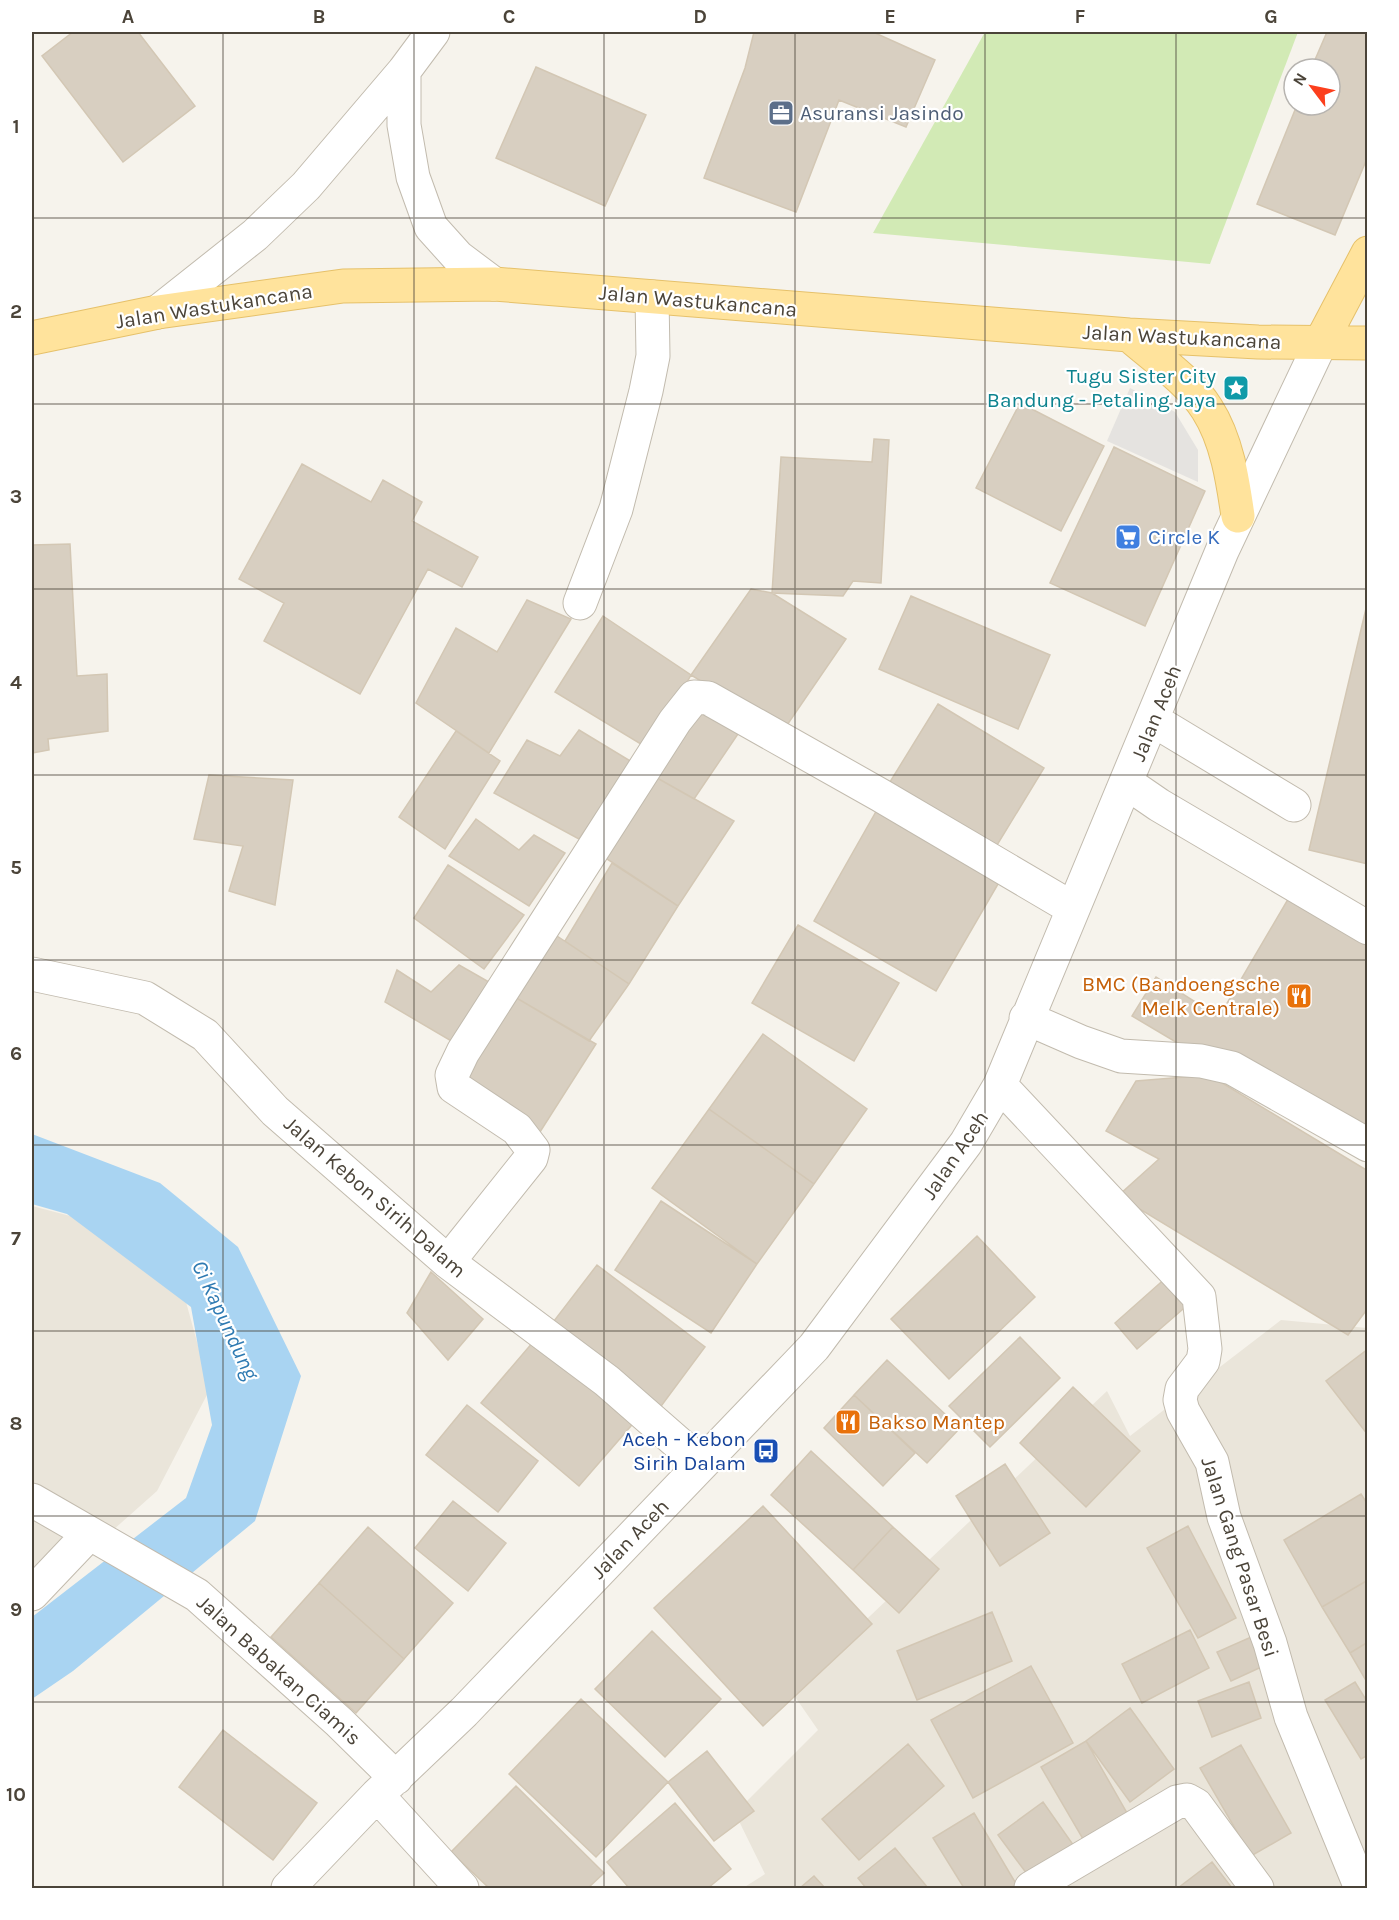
<svg xmlns="http://www.w3.org/2000/svg" width="1399" height="1920" viewBox="0 0 1399 1920" font-family="Karla,sans-serif">
  <style>
    .residential { fill: #eae5da }
    .green { fill: #d2eab5 }
    .parking { fill: #e5e3e0 }
    .water { fill: #a9d4f2 }
    .building { fill: #d8cfc1; stroke: #d3c7b4; stroke-width: 1.5 }
    .lines { fill: none; stroke-linecap: round; stroke-linejoin: round }
    .minor-casing { stroke: #c2bbae; stroke-width: 35 }
    .major-casing { stroke: #e6c16a; stroke-width: 35 }
    .minor { stroke: #fff; stroke-width: 33 }
    .major { stroke: #ffe39c; stroke-width: 33 }
    .grid { fill: none; stroke: #4b4439; stroke-width: 1.5; stroke-opacity: 0.55 }
    .labels { text-anchor: middle; dominant-baseline: central; stroke-width: 4.5; stroke-linejoin: round; paint-order: stroke }
    .service-label { font-size: 21px; fill: #4e5e75; stroke: #fff; text-anchor: start }
    .street-label { font-size: 21px; fill: #4b4439; stroke: #fff }
    .culture-label { font-size: 21px; fill: #0d838f; stroke: #fff; text-anchor: end }
    .shop-label { font-size: 21px; fill: #366cbe; stroke: #fff; text-anchor: start }
    .food-label { font-size: 21px; fill: #c56008; stroke: #fff; text-anchor: end }
    .transit-label { font-size: 21px; fill: #164399; stroke: #fff; text-anchor: end }
    .water-label { font-size: 22px; font-style: italic; fill: #2e7ab2; stroke: #fff }
    .neatline { fill: none; stroke: #4b4439; stroke-width: 2 }
    .grid-label { font-size: 20px; text-anchor: middle; font-weight: bold; fill: #4b4439 }
  </style>
  <rect width="100%" height="100%" fill="#f6f3ec"/>
  <path class="residential" d="M32,1206L74,1217L186,1302L210,1389L157,1491L32,1602Z
    M1281,1320L1367,1328V1888H743L765,1874L735,1813L818,1730L791,1691L1107,1391L1130,1436Z"/>
  <path class="green" d="M985,32H1298L1210,264L873,233Z"/>
  <path class="parking" d="M1130,388L1175,412L1198,450V482L1107,441Z"/>
  <path class="water" d="M32,1134L160,1183L238,1247L301,1376L255,1521L73,1671L32,1699V1617L186,1498L212,1425L191,1307L67,1214L32,1204Z"/>
  <path class="building" d="M73,32H138L195,106L123,162L42,56Z
    M754,32H873L935,60L906,127L839,100L796,212L704,178L745,68Z
    M1327,32H1368V156L1335,235L1257,204L1297,105H1330V69H1311Z
    M536,67L646,115L605,206L496,158Z
    M1020,403L1104,446L1061,531L976,488Z
    M874,439L889,440L881,583L853,581L843,596L772,593L781,457L872,462Z
    M1114,447L1205,491L1145,626L1050,583Z
    M302,464L371,502L383,480L422,502L412,521L478,557L462,587L428,569L360,694L264,641L284,603L239,579Z
    M70,544L77,676L107,674L108,731L48,739L49,750L32,753V545Z
    M751,589L772,593L846,639L783,731L691,675Z
    M911,596L1050,655L1018,729L879,669Z
    M527,600L571,619L489,753L416,703L456,628L497,652Z
    M1368,600V864L1309,850Z
    M603,616L691,675L649,749L555,692Z
    M696,703L740,731L694,799L650,774Z
    M938,704L1044,768L991,855L885,790Z
    M579,730L632,762L579,839L494,793L527,740L560,756Z
    M456,731L500,761L445,849L399,817Z
    M650,774L734,821L678,906L598,853Z
    M209,775L293,780L275,905L229,891L243,846L194,839Z
    M882,801L1005,872L936,991L814,921Z
    M476,819L519,850L534,835L565,853L529,906L449,856Z
    M612,863L678,906L629,984L565,941Z
    M448,865L524,915L484,969L414,918Z
    M1294,889L1368,932V1140L1186,1048L1132,1016L1156,977L1219,1017Z
    M798,925L899,983L854,1061L752,1003Z
    M548,930L629,984L589,1041L513,996Z
    M459,965L489,982L453,1042L385,1002L397,970L431,992Z
    M513,996L596,1044L540,1132L461,1082Z
    M763,1034L867,1109L814,1184L709,1109Z
    M1209,1075L1368,1171V1308L1348,1335L1118,1196L1159,1159L1106,1131L1136,1081Z
    M709,1109L814,1184L757,1264L652,1188Z
    M661,1201L757,1264L711,1333L615,1270Z
    M977,1236L1035,1297L949,1379L891,1319Z
    M597,1265L705,1347L656,1413L547,1330Z
    M431,1272L483,1319L448,1360L407,1313Z
    M1168,1276L1190,1303L1137,1349L1115,1323Z
    M539,1335L637,1419L579,1486L481,1403Z
    M1020,1337L1060,1378L990,1447L949,1406Z
    M1368,1349V1435L1326,1381Z
    M887,1360L960,1428L927,1463L854,1395Z
    M1073,1387L1140,1451L1086,1507L1020,1443Z
    M854,1395L915,1453L883,1486L824,1428Z
    M467,1405L538,1461L498,1512L426,1455Z
    M811,1451L893,1527L853,1570L771,1495Z
    M1005,1464L1050,1533L1000,1566L956,1496Z
    M1361,1494L1368,1505V1580L1322,1607L1284,1540Z
    M453,1501L506,1543L468,1591L415,1548Z
    M763,1506L872,1624L763,1726L654,1608Z
    M1188,1526L1236,1618L1198,1638L1147,1548Z
    M368,1527L453,1603L404,1659L319,1583Z
    M893,1527L939,1569L899,1613L853,1570Z
    M1368,1580V1642L1350,1653L1322,1607Z
    M319,1583L404,1659L356,1713L271,1637Z
    M992,1612L1012,1661L917,1700L897,1651Z
    M1190,1630L1209,1668L1142,1703L1122,1664Z
    M652,1631L721,1699L665,1757L595,1689Z
    M1258,1634L1270,1663L1231,1681L1217,1652Z
    M1368,1642V1684L1350,1653Z
    M1031,1666L1073,1743L973,1798L931,1720Z
    M1249,1682L1261,1718L1212,1737L1198,1701Z
    M1355,1682L1368,1703V1755L1361,1759L1325,1700Z
    M581,1699L668,1782L596,1857L509,1774Z
    M1130,1708L1174,1769L1130,1802L1086,1741Z
    M223,1730L317,1803L273,1860L179,1787Z
    M1086,1741L1127,1813L1083,1839L1041,1767Z
    M908,1744L944,1786L859,1860L822,1819Z
    M1241,1745L1291,1833L1251,1856L1200,1768Z
    M707,1751L754,1811L714,1841L668,1782Z
    M516,1786L604,1873L588,1888H489L451,1852Z
    M1043,1802L1074,1846L1030,1878L998,1835Z
    M675,1803L731,1869L708,1888H629L607,1862Z
    M974,1813L1018,1887L1015,1888H964L933,1838Z
    M895,1848L928,1888H866L858,1878Z
    M1212,1862L1232,1888H1178Z
    M814,1876L825,1888H800Z"/>
  <g class="lines">
    <g class="minor-casing">
      <path id="minor" d="M404,71V125L413,177L431,227L458,257L494,284
        M158,312L255,235L306,186L404,71L433,32
        M580,603L616,509L646,391L653,356L652,297
        M1153,720L1294,805
        M1127,783L1159,805L1368,928
        M32,974L145,998L205,1035L275,1111L448,1262L607,1381L702,1464
        M1026,1018L1081,1042L1121,1056L1201,1061L1232,1068L1368,1145
        M1000,1085L1199,1297L1205,1349L1203,1361L1182,1389L1180,1400L1183,1411L1212,1462L1224,1517L1270,1643L1291,1717L1361,1888
        M448,1262L531,1158L533,1150L517,1129L454,1087L452,1075L463,1052L675,721L694,697L708,698L880,795L1072,908
        M32,1500L197,1595L339,1722L396,1778
        M32,1594L89,1534
        M377,1795L462,1888
        M288,1888L377,1795L464,1712L814,1347L966,1143L1000,1085L1222,551L1321,342
        M1031,1888L1177,1802L1187,1800L1196,1805L1257,1888"/>
    </g>
    <g class="major-casing">
      <path id="major" d="M1129,335C1155,358 1188,379 1207,409C1227,440 1233,481 1238,516
        M32,338L158,312L343,286L494,284L1129,335L1258,342L1368,343
        M1321,342L1368,253"/>
    </g>
    <use href="#minor" class="minor"/>
    <use href="#major" class="major"/>
  </g>
  <path class="grid" d="M223,32V1888M414,32V1888M604,32V1888M795,32V1888M985,32V1888M1176,32V1888M32,218H1368M32,404H1368M32,589H1368M32,775H1368M32,960H1368M32,1145H1368M32,1331H1368M32,1516H1368M32,1702H1368"/>
  <defs>
    <g id="office-square" transform="scale(1.35)"><rect x="-9" y="-9" width="18" height="18" rx="4" fill="#5c6f8a" stroke="#fff"/><path d="M-6-3h4V-5.5h4V-3h4V5H-6ZM-1-4.5V-3h2v-1.5ZM-6 0V1H6V0Z" fill="#fff"/></g>
    <g id="sight-square" transform="scale(1.35)"><rect x="-9" y="-9" width="18" height="18" rx="4" fill="#0f9aa8" stroke="#fff"/><path d="M0-6L1.8-2.2L6-1.7L2.9 1.2L3.7 5.4L0 3.3L-3.7 5.4L-2.9 1.2L-6-1.7L-1.8-2.2Z" fill="#fff"/></g>
    <g id="supermarket-square" transform="scale(1.35)"><rect x="-9" y="-9" width="18" height="18" rx="4" fill="#3f7fe0" stroke="#fff"/><path d="M-6-5.5h2.5l.6 2H6L4.5 2H-2.5L-4.4-4H-6ZM-1.5 3.2a1.3 1.3 0 1 0 .1 0ZM3 3.2a1.3 1.3 0 1 0 .1 0Z" fill="#fff"/></g>
    <g id="restaurant-square" transform="scale(1.35)"><rect x="-9" y="-9" width="18" height="18" rx="4" fill="#e8710a" stroke="#fff"/><path d="M-5-6h1v4h1v-4h1v4h1v-4h1v5L-1.5 .5V6h-2V.5L-5-1ZM5-6V6H3V1.5H1.5Q1.5-4 5-6Z" fill="#fff"/></g>
    <g id="bus-square" transform="scale(1.35)"><rect x="-9" y="-9" width="18" height="18" rx="4" fill="#1a4fb4" stroke="#fff"/><path d="M-5-6H5V4H4V6H2V4H-2V6H-4V4H-5ZM-3.5-4V0h7V-4ZM-3.5 1.2v1.5H-2V1.2ZM2 1.2v1.5H3.5V1.2Z" fill="#fff"/></g>
  </defs>
  <g fill-rule="evenodd">
    <use href="#office-square" x="781" y="113"/>
    <use href="#sight-square" x="1236" y="388"/>
    <use href="#supermarket-square" x="1128" y="537"/>
    <use href="#restaurant-square" x="1299" y="996"/>
    <use href="#restaurant-square" x="848" y="1422"/>
    <use href="#bus-square" x="766" y="1451"/>
  </g>
  <g class="labels">
    <g class="service-label">
      <text x="800" y="113">Asuransi Jasindo</text>
    </g>
    <g class="street-label">
      <text transform="translate(698 301) rotate(5)">Jalan Wastukancana</text>
      <text transform="translate(214 306) rotate(-9)">Jalan Wastukancana</text>
      <text transform="translate(1182 337) rotate(3)">Jalan Wastukancana</text>
      <text transform="translate(1156 713) rotate(-68)">Jalan Aceh</text>
      <text transform="translate(955 1155) rotate(-56)">Jalan Aceh</text>
      <text transform="translate(375 1197) rotate(41)">Jalan Kebon Sirih Dalam</text>
      <text transform="translate(630 1539) rotate(-46)">Jalan Aceh</text>
      <text transform="translate(1240 1557) rotate(72)">Jalan Gang Pasar Besi</text>
      <text transform="translate(279 1670) rotate(42)">Jalan Babakan Ciamis</text>
    </g>
    <g class="culture-label">
      <text x="1216" y="376">Tugu Sister City<tspan x="1216" dy="24">Bandung - Petaling Jaya</tspan></text>
    </g>
    <g class="shop-label">
      <text x="1148" y="537">Circle K</text>
    </g>
    <g class="food-label">
      <text x="1280" y="984">BMC (Bandoengsche<tspan x="1280" dy="24">Melk Centrale)</tspan></text>
      <text x="868" y="1422" text-anchor="start">Bakso Mantep</text>
    </g>
    <g class="transit-label">
      <text x="746" y="1439">Aceh - Kebon<tspan x="746" dy="24">Sirih Dalam</tspan></text>
    </g>
    <g class="water-label">
      <text transform="translate(225 1320) rotate(65)">Ci Kapundung</text>
    </g>
  </g>
  <rect width="1399" height="1920" fill="none" stroke="#ffffff" stroke-width="66"/>
  <g transform="translate(1312 87) rotate(302)"><circle r="28" fill="#ffffff" stroke="#b7b4b0" stroke-width="1.5"/>
  <path d="M0-4.5L10 22L0 15L-10 22Z" fill="#fc3f1d"/>
  <text y="-9" font-size="16" font-weight="bold" text-anchor="middle" fill="#4b4439">N</text>
  </g>
  <rect x="33" y="33" width="1333" height="1854" class="neatline"/>
  <g class="grid-label">
    <text x="128" y="23">A</text>
    <text x="319" y="23">B</text>
    <text x="509" y="23">C</text>
    <text x="700" y="23">D</text>
    <text x="890" y="23">E</text>
    <text x="1080" y="23">F</text>
    <text x="1271" y="23">G</text>
    <text x="16" y="133">1</text>
    <text x="16" y="318">2</text>
    <text x="16" y="503">3</text>
    <text x="16" y="689">4</text>
    <text x="16" y="874">5</text>
    <text x="16" y="1060">6</text>
    <text x="16" y="1245">7</text>
    <text x="16" y="1430">8</text>
    <text x="16" y="1616">9</text>
    <text x="16" y="1801">10</text>
  </g>
</svg>
